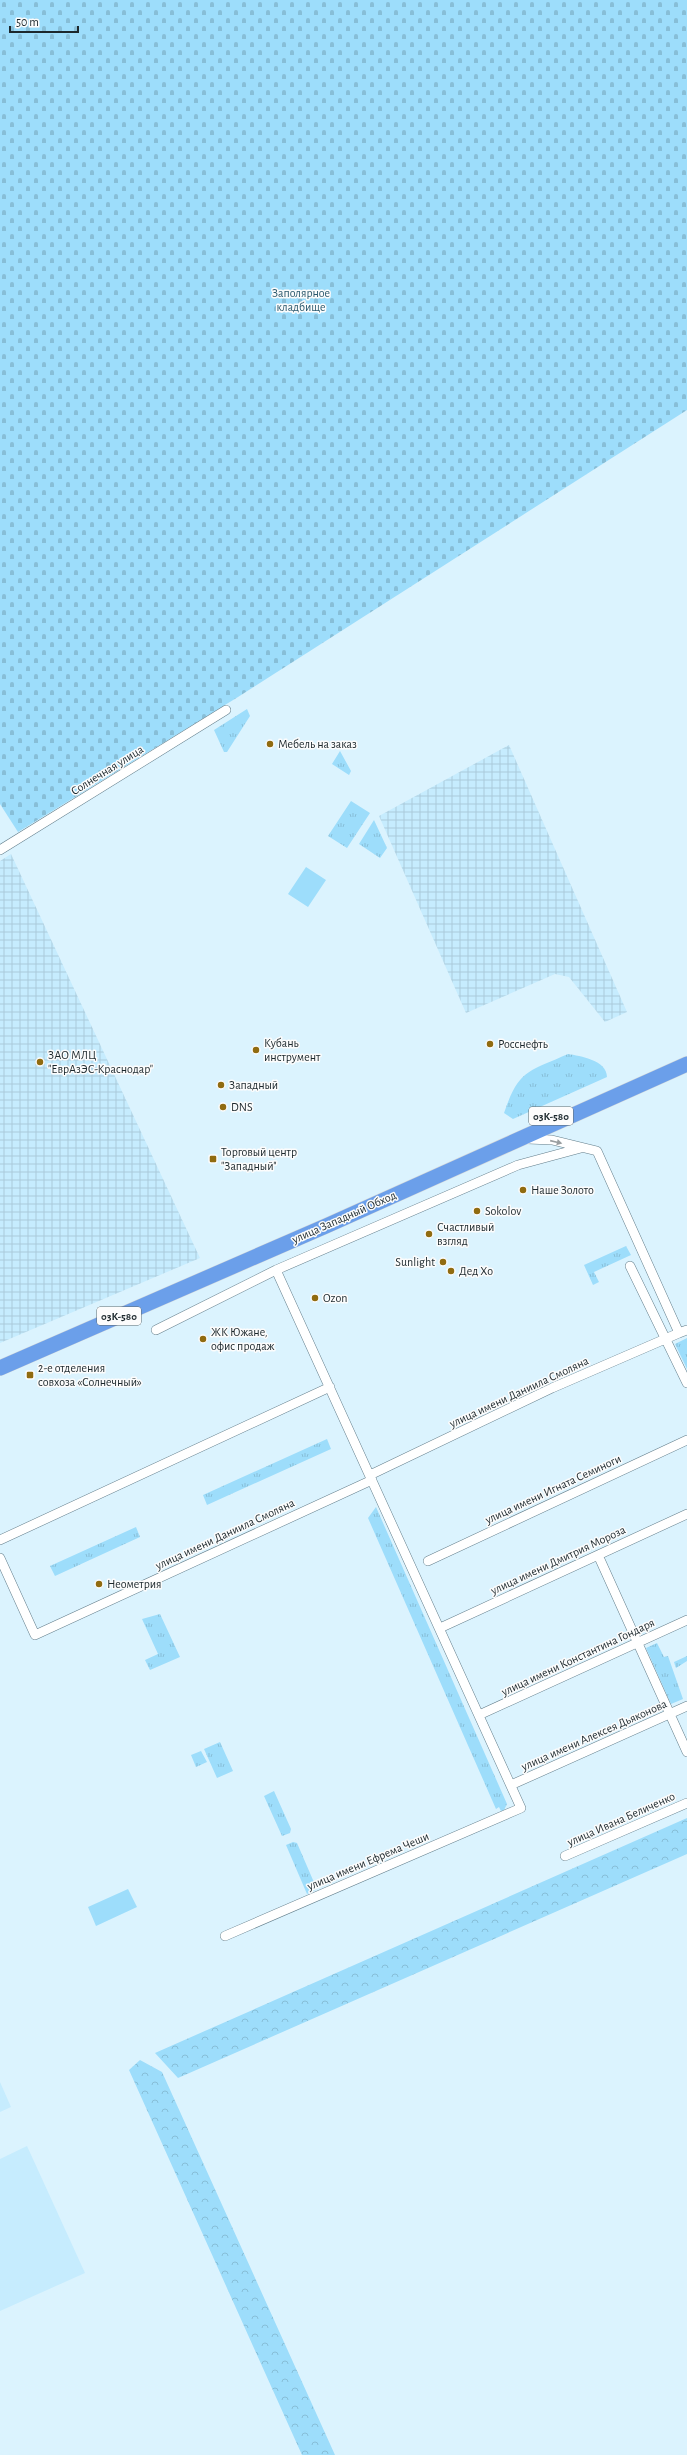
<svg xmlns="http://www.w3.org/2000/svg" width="687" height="2455" viewBox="0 0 687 2455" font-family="'Alegreya Sans',sans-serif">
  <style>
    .built { fill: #c6ecfe }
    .industrial { fill: url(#industrial-grid) }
    .grass { fill: url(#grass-tufts) }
    .forest { fill: url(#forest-crowns) }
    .cemetery { fill: url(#cemetery-stones) }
    .garden { fill: #9dddfb }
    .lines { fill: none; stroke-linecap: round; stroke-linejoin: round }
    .minor-casing { stroke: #647f8c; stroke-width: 10 }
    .trunk-casing { stroke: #d6d8d9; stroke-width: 16 }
    .minor { stroke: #fff; stroke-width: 9 }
    .trunk { stroke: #6b9fea; stroke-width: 15 }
    .oneway { fill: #999ea0 }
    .poi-dot { fill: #906b10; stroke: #fcfcfc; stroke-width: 1.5 }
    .labels { text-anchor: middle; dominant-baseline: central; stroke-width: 3; stroke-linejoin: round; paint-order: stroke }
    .shield { fill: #fcfcfc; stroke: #5f686b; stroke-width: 1 }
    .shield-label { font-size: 11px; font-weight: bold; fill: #1c282d }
    .park-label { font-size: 12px; fill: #2b596d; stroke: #fcfcfc }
    .poi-label { font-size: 12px; fill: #1c282d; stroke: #fcfcfc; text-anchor: start }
    .street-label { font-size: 12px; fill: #1c282d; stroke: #fcfcfc }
  </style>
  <defs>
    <pattern id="industrial-grid" width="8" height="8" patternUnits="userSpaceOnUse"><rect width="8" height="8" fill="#c6ecfe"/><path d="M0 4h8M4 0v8" fill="none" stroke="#aacada"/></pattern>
    <pattern id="grass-tufts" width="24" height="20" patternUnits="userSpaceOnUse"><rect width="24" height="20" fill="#9dddfb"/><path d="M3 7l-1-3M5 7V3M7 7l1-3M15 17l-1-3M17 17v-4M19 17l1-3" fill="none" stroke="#87bed7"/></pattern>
    <pattern id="forest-crowns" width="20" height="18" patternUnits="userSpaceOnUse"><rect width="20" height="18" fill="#9dddfb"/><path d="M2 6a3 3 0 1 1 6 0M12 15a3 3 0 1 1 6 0" fill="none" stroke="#87bed7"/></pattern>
    <pattern id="cemetery-stones" width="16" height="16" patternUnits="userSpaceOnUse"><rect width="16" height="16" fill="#9dddfb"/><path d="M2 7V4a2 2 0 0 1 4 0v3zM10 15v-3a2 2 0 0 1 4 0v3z" fill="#87bed7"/></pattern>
  </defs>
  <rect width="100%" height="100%" fill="#dbf3fe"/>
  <path class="built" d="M0,2082L11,2107L0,2112Z
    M27,2146L85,2273L0,2311V2159Z"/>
  <path class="industrial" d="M509,745L627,1012L605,1022L569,977L555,974L466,1013L379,816Z
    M11,854L200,1258L0,1343V861Z"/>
  <path class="grass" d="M247,709L250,716L227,752H224L214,730Z
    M340,751L351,771L349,775L332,764Z
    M351,801L370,813L347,848L328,836Z
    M374,820L387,848L380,858L359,844Z
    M568,1054C580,1056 607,1060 607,1077L513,1119L504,1113C519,1069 528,1072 568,1054Z
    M626,1246L631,1255L594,1272L599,1282L593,1285L584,1265Z
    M687,1338V1369L675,1344Z
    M327,1439L331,1449L207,1505L203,1495Z
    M376,1507L507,1804L504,1810L501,1811L499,1807L496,1809L368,1518Z
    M136,1527L140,1537L55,1576L50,1566Z
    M160,1614L180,1657L150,1670L145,1660L158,1654L142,1619Z
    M657,1643L664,1657L668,1656L683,1699L671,1704L646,1648Z
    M687,1656V1661L676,1668L674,1662Z
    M220,1742L233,1771L217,1778L204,1749Z
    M201,1751L207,1762L196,1767L191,1755Z
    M274,1791L291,1829L290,1833L282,1836L264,1796Z
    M293,1842L297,1843L316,1887L315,1890L307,1894L286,1845Z"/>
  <path class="forest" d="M687,1818V1854L178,2078L155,2053Z
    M140,2060L162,2072L335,2455H302L129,2070Z"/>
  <path class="cemetery" d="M0,0H687V410L238,697L18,832L0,804Z"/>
  <path class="garden" d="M306,867L326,880L308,907L288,894Z
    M128,1889L137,1907L96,1926L88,1907Z"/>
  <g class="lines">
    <g class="minor-casing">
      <path id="minor" d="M0,850L226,710
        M528,1139L552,1140L597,1151L679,1333L687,1330
        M630,1266L687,1383
        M156,1330L276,1270L518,1165L581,1148
        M370,1475L552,1388L679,1333
        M0,1540L330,1387
        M598,1555L687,1752
        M0,1558L35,1635L372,1480
        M428,1561L687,1440
        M440,1628L687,1514
        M479,1715L687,1620
        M511,1785L687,1706
        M565,1856L687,1803
        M225,1936L521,1808L276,1270"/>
    </g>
    <g class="trunk-casing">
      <path id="trunk" d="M0,1368L328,1225L687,1064"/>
    </g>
    <use href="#minor" class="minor"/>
    <use href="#trunk" class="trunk"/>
  </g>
  <defs><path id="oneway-solid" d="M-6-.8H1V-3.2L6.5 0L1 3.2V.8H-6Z"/></defs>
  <use class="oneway" href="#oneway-solid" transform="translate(556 1142) rotate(13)"/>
  <g class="poi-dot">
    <circle cx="270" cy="744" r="4"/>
    <circle cx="490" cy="1044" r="4"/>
    <circle cx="256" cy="1050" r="4"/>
    <circle cx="40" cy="1062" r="4"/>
    <circle cx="221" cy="1085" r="4"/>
    <circle cx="223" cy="1107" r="4"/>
    <rect x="209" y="1155" width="8" height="8" rx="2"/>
    <circle cx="523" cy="1190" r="4"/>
    <circle cx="477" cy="1211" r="4"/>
    <circle cx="429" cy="1234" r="4"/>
    <circle cx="443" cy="1262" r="4"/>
    <circle cx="451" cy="1271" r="4"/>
    <circle cx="315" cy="1298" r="4"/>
    <circle cx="203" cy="1339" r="4"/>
    <rect x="26" y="1371" width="8" height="8" rx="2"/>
    <circle cx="99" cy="1584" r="4"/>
  </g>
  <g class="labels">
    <g class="shield">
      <rect x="529" y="1107" width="44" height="18" rx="3"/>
      <rect x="97" y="1307" width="44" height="18" rx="3"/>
    </g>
    <g class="shield-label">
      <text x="551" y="1116">03К-580</text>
      <text x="119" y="1316">03К-580</text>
    </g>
    <g class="park-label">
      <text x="301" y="293">Заполярное<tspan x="301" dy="14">кладбище</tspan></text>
    </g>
    <g class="poi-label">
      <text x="278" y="744">Мебель на заказ</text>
      <text x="264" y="1043">Кубань<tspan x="264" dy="14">инструмент</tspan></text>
      <text x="498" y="1044">Росснефть</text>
      <text x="48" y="1055">ЗАО МЛЦ<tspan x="48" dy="14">"ЕврАзЭС-Краснодар"</tspan></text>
      <text x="229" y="1085">Западный</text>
      <text x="231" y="1107">DNS</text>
      <text x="221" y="1152">Торговый центр<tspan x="221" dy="14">"Западный"</tspan></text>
      <text x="531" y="1190">Наше Золото</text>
      <text x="485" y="1211">Sokolov</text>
      <text x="437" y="1227">Счастливый<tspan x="437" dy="14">взгляд</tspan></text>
      <text x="435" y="1262" text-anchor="end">Sunlight</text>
      <text x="459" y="1271">Дед Хо</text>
      <text x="323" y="1298">Ozon</text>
      <text x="211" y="1332">ЖК Южане,<tspan x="211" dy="14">офис продаж</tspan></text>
      <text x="38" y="1368">2-е отделения<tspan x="38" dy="14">совхоза «Солнечный»</tspan></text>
      <text x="107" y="1584">Неометрия</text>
    </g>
    <g class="street-label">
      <text transform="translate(107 770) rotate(-32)">Солнечная улица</text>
      <text transform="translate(344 1217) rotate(-24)">улица Западный Обход</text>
      <text transform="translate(519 1392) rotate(-25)">улица имени Даниила Смоляна</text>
      <text transform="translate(553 1489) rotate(-25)">улица имени Игната Семиноги</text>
      <text transform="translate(225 1534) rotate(-25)">улица имени Даниила Смоляна</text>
      <text transform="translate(558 1560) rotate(-25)">улица имени Дмитрия Мороза</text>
      <text transform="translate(578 1657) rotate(-25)">улица имени Константина Гондаря</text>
      <text transform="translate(594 1735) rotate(-24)">улица имени Алексея Дьяконова</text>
      <text transform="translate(621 1819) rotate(-24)">улица Ивана Беличенко</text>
      <text transform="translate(368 1861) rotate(-23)">улица имени Ефрема Чеши</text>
    </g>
  </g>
  <path d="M10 26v6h68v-6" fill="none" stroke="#1c282d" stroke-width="2"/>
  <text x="16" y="26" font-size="12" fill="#1c282d" stroke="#fcfcfc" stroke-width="3" paint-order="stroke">50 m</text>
</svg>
